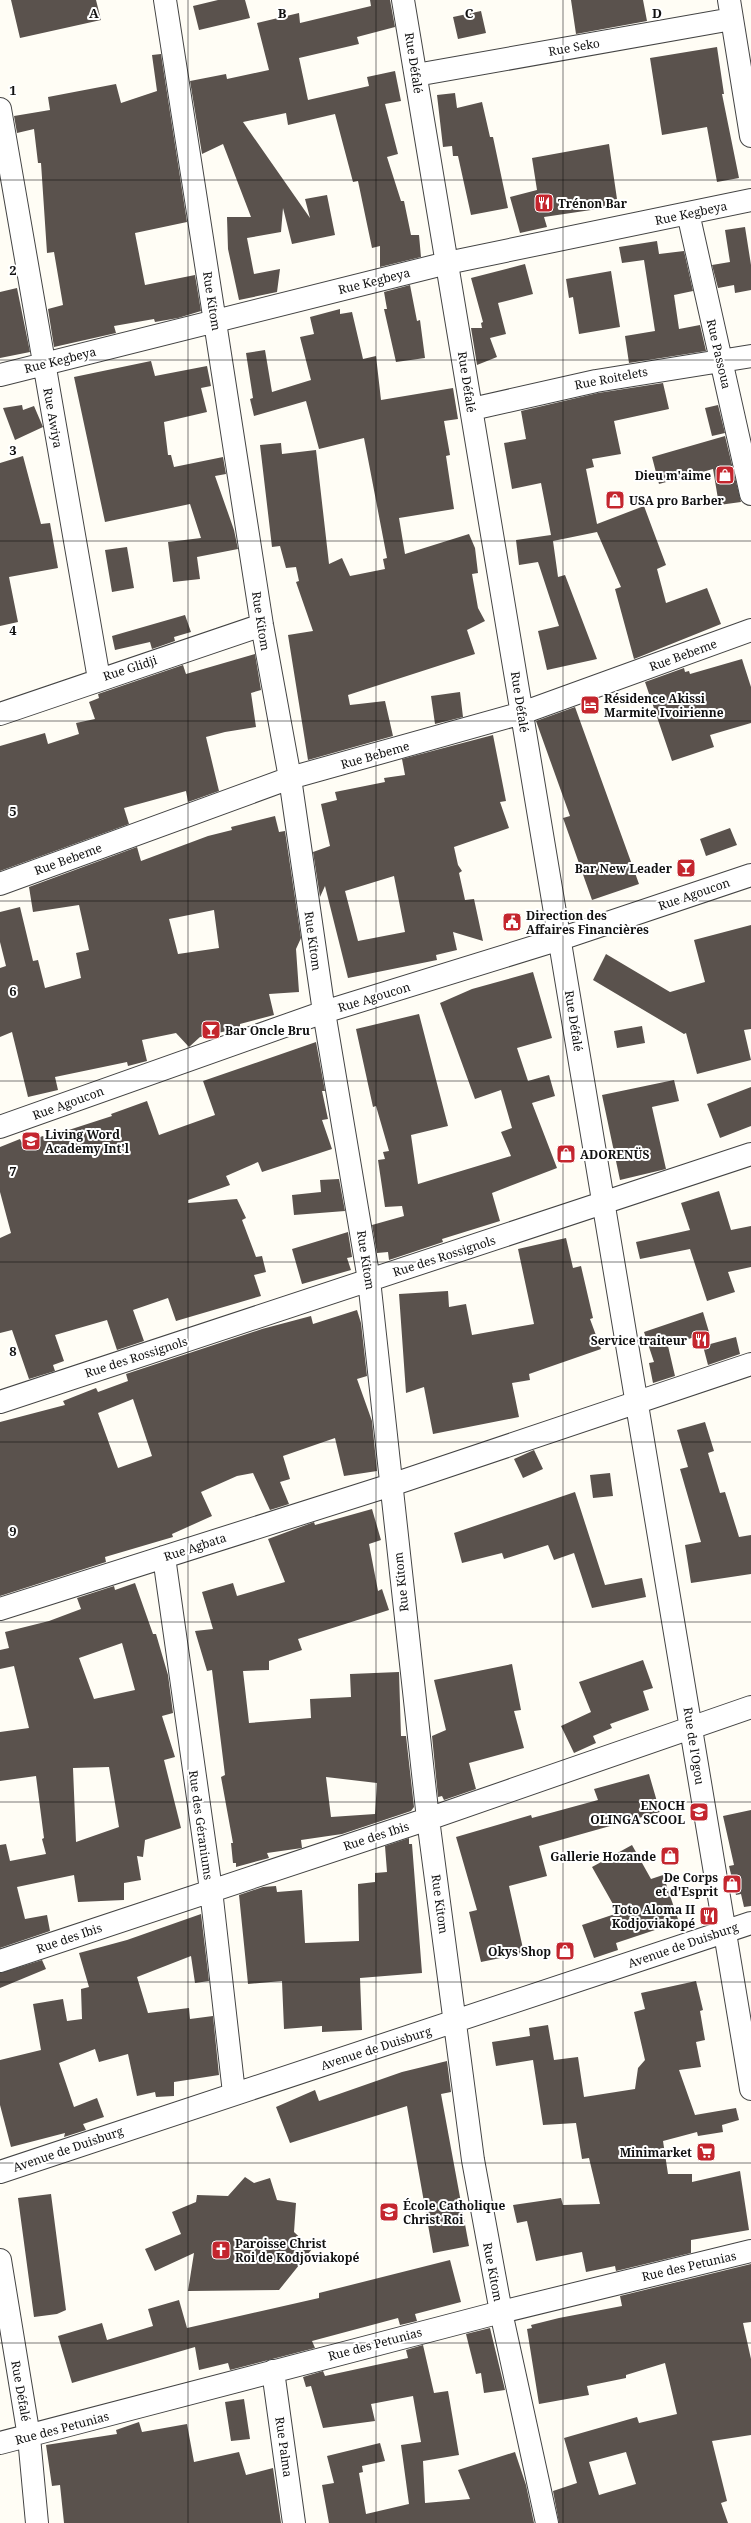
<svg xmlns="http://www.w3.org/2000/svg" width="751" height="2523" viewBox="0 0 751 2523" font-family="'Noto Serif',serif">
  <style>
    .building { fill: #5a524d; fill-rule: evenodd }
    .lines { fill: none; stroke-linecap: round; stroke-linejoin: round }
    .minor-casing { stroke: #444; stroke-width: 24 }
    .minor { stroke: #fff; stroke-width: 22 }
    .grid { fill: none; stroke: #111; stroke-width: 1; stroke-opacity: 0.55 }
    .labels { text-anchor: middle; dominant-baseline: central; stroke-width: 4; stroke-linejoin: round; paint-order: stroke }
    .street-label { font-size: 12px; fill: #111; stroke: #fff }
    .poi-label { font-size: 12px; font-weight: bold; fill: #111; stroke: #fff; text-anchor: start }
    .grid-label { font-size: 13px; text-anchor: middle; font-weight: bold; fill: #111; stroke: #fff; stroke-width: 4; stroke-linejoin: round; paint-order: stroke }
  </style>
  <rect width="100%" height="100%" fill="#fffdf5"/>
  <path class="building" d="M11,0H96L101,20L20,38Z
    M218,0H245L250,18L199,30L193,6Z
    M370,0H390L395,27L357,37L359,44L299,58L308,100L369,86L367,77L395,71L401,101L385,104L398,154L387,157L401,201H404L411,235H419L421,257L380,267V246L372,248L358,181L353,182L335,114L288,125L286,113L243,122L310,218L305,199L327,195L335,235L292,244L283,208L281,232L247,238L254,274L280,269L277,292L239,300L228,249L227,217H251L223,144L202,154L190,81L226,74L227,79L269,70L257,23L299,13L300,23L371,6Z
    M571,0H643L647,21L576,34Z
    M481,11L486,33L458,39L453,17Z
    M717,47L724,94H722L739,178L717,182L707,127L662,135L650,58Z
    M161,54L187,222L135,233L145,285L195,275L201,311L178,318L155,322L154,319L114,326L116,333L54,347L48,309L63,305L54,252L47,253L41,163H38L34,129L17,133L14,116L50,110L48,97L116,84L121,103L157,91L152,55Z
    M455,93L457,108L482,102L490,137H493L508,208L471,215L458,156H453L452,146L443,147L437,95Z
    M609,144L618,206L544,217L547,227L520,233L510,197L537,190L532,158Z
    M745,227L751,265V290L735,293L734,285L718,288L712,265L730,262L725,230Z
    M657,241L659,254L684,251L693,291L674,295L679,329L700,325L706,351L629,363L625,336L655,331L644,260L622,263L619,247Z
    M525,264L533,294L498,303L506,334L490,338L497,357L477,365L471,328H482L481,323L483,322L471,278Z
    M611,271L620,327L579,334L573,297L569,298L566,279Z
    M410,285L417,321L420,320L425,358L396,362L384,309H387L384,292Z
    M17,288L30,352L0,358V292Z
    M340,309V314L352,312L363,359L376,356L381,400L453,388L458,419L444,421L450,455L446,456L454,509L399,518L405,554L469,534L475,548L478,573L472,574L478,608L485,621L467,630L475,654L348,695L350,705L385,701L393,736L308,760L288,635L313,631L296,582L299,581L296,567L286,568L280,546L272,547L260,445L281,443L282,454L316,450L329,564L342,558L350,576L385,569L383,559L387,558L364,438L319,449L306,401L254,416L250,399L253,398L246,353L265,350L272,392L311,380L300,337L314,334L310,317Z
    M151,361L155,376L207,366L211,386L201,388L207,412L164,422L168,455H171L174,467L223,457L226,474L215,476L234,530L238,549L197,557L200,579L173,582L168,542L201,538L190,504L105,522L74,377Z
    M663,383L669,409L614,421L621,454L592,459L594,467L586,469L597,524L644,506L666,565L657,569L666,603L707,588L721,624L634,659L615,589L621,587L597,532L553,541L558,577L565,575L597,659L547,670L538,631L559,626L538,562L519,565L516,540L551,535L541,483L512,489L504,443L526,439L521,411L598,393Z
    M22,405L23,410L34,406L43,427L15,440L3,408Z
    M718,405L725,433L712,436L705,408Z
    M725,436L741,502L719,505L713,469L659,484L652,457Z
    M23,456L41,524L50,523L58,568L9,577L18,622L0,626V463Z
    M127,547L134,588L112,592L105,550Z
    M185,615L191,632L174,637L175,641L152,649L150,642L115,650L112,636Z
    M255,654L261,690L251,693L256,727L225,732L206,737L219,791L188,802L186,791L124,808L129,824L0,871V746L45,733L48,744L79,734L76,723L95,719L89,702L99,698L98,694L183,665L186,674Z
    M742,659L751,687V723L710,735L714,747L672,761L645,682L684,668L685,672L689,671L690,674Z
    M460,692L463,717L435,724L431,696Z
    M575,707L639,884L592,900L563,818L570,816L536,721Z
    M493,735L506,801L500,802L509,828L454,847L458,865L462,871L459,873L465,900L474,899L483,941L453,932L457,950L436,955L437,960L348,978L325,886L320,897L313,852L330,846L321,804L337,800L335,792L385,782L384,778L405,775L402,759ZM394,876L405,932L358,941L345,891Z
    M275,816L279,832L285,831L301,938L296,949L299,992L269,994L274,1015L240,1024V1028L200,1037L189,1047L176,1033L142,1040L147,1061L128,1066L127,1062L55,1077L58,1090L28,1097L12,1032L0,1037V968L6,966L0,942V912L20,907L33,961L38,960L45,988L81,978L76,953L89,950L79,905L33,912L29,887L137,847L141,861L208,836L232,830L231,827ZM214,910L219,948L178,954L169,919Z
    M730,828L737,845L706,856L700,839Z
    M751,925V1029L744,1030L751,1060L697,1074L686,1033L684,1034L593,980L606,954L670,992L705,982L694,940Z
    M533,972L552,1038L517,1048L528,1081L549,1075L555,1096L532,1103L557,1168L492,1193L500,1221L442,1239L443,1242L389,1260L388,1252L377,1253L372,1225L404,1216L402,1206L385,1207L378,1160L385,1159L383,1152L389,1151L376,1106L373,1107L356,1029L419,1014L448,1126L411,1135L418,1184L511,1156L501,1132L512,1128L501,1090L475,1099L440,1003L472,989Z
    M642,1026L645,1043L617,1048L614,1031Z
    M316,1042L325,1091H322L328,1119L322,1120L332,1149L262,1172L258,1162L226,1176L230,1185L188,1200V1203L237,1199L246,1218L242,1220L256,1257L262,1256L266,1272L254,1275L261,1296L176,1321L168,1298L133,1310L144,1341L117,1350L107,1320L55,1335L64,1361L53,1365L55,1371L29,1379L12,1330L0,1333V1238L11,1233L0,1192V1147L20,1139L22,1143L43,1136L44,1138L112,1116L111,1114L147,1101L159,1135L215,1115L203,1081Z
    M674,1080L679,1101L652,1107L666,1169L620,1180L602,1095Z
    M751,1087V1126L720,1138L707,1104Z
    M339,1179L345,1211L294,1215L292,1195L321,1192L320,1180Z
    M719,1191L731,1230L751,1226V1267L728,1272L735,1292L707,1301L690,1249L640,1259L636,1242L690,1230L681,1203Z
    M348,1232L352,1257L347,1258L351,1270L302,1284L292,1249Z
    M566,1238L573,1268L581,1266L593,1318L590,1319L601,1349L529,1374L530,1380L512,1383L519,1417L433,1434L424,1387L406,1393L399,1294L448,1291L449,1307L466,1304L472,1335L534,1324L518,1249Z
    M357,1310L361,1323L367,1376L357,1379L372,1421L377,1471L344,1476L335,1438L283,1456L290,1479L280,1482L289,1504L270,1510L253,1473L237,1476L201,1492L212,1516L172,1534L173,1537L105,1557L106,1562L0,1596V1422L65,1405L63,1401L96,1388L98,1392L128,1381L126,1374L262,1329L311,1316L313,1324ZM133,1399L152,1456L118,1468L98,1413Z
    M703,1312L709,1332L668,1346L675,1376L653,1383L649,1363L654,1362L644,1332Z
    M736,1337L740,1354L708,1365L703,1346Z
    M705,1422L714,1451L708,1453L720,1493L725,1492L739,1537L751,1535V1574L691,1583L685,1545L701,1542L680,1469L688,1467L677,1430Z
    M534,1450L543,1469L523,1478L514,1459Z
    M610,1473L613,1496L593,1498L590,1475Z
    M575,1492L605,1585L642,1578L646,1597L592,1608L574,1553L554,1560L548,1545L504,1559L502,1553L462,1563L454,1533Z
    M372,1509L381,1540L369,1544L378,1591L382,1589L389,1610L298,1639L302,1650L269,1661V1670L243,1671L249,1723L311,1718L310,1699L351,1697L350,1674L399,1672L401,1736H406L414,1807L411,1811L342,1834L301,1840L302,1848L267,1853L269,1858L236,1867V1863H233L231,1843H233L221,1777L225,1775L212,1670L207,1671L195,1631L213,1629L202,1592L233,1583L237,1596L285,1582L268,1539L314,1522L315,1525ZM326,1777L377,1783L375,1814L331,1817Z
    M135,1583L153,1634H156L168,1675L173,1713L162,1716L175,1757L164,1760L181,1828L145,1840L143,1857L137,1856L141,1880L124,1883V1900L78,1902L74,1875L17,1887L25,1919L47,1915L50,1931L0,1948V1845L6,1844L10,1861L46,1854L42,1839L44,1838L36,1776L0,1781V1732L29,1728L14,1666L0,1669V1650L9,1648L5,1632L49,1621L81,1609L77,1598L114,1586L115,1590ZM122,1643L135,1690L94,1699L79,1658ZM109,1767L119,1827L76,1842L73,1768Z
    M643,1660L653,1688L643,1691L649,1710L610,1724L612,1728L593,1736L596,1743L574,1753L561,1726L591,1712L579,1682Z
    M512,1664L521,1710L514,1711L524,1748L469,1763L476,1789L444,1800L442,1796L438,1797L432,1736L446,1730L434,1680Z
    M649,1774L660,1812L539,1846L547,1876L509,1886L524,1953L481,1962L469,1912L477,1910L456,1837L531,1815L532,1818L598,1800L594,1789Z
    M751,1810V1906L744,1907L741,1894L736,1895L729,1866L734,1865L723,1816Z
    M409,1838V1844H412L422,1973L360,1978L362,2030L322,2032V2026L284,2029L282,1981L248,1984L239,1895L263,1887L276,1886L277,1892L302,1890L305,1943L359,1941L358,1884L375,1882V1873L387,1872L385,1846Z
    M632,1845L651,1879L663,1875L679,1922L616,1943L618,1950L594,1958L582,1925L618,1913L592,1867Z
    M201,1914L209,1981L195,1983L191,1956L137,1977L148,2013L189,2008L190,2019L213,2016L219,2075L174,2082V2096L156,2097L155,2092L137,2096L128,2054L99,2062L95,2049L59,2063L74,2107L97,2098L104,2117L83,2124L86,2130L64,2137L65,2133L11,2147L0,2105V2060L41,2050L33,2004L63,1999L67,2021L82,2019L81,1989L89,1987L79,1953L127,1940Z
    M42,1960L46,1969L0,1988V1973Z
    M696,1981L703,2010L700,2011L705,2040L696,2042L701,2067L679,2070L695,2115L736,2108L739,2120L722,2125L723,2132L698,2136L697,2132L663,2141L668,2174H692V2182L740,2171L749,2230L691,2240V2253L616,2271L615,2266L586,2272L582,2252L536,2261L527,2221L517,2223L513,2205L561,2198L563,2205L600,2204L589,2158L582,2159L576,2123L543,2125L533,2060L496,2066L492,2042L530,2036L529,2028L548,2025L554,2060L578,2057L584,2097L635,2089L638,2068L645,2060L634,2012L645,2009L641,1993Z
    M447,2061L451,2092L441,2094L469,2246L433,2253L407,2106L290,2143L276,2107L315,2090L319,2101L402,2072Z
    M245,2177L254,2183L270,2178L277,2200L296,2203L294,2232L312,2249L279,2290L188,2291L194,2253L155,2271L145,2249L181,2234L172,2212L196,2202L197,2195L228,2196Z
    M51,2194L66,2310L57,2314L34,2317L18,2198Z
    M450,2260L461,2302L415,2314L417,2321L400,2325L398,2318L312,2341L315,2348L230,2370L228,2363L199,2370L195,2347L72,2383L58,2336L102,2323L107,2340L153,2326L148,2309L179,2300L187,2328L319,2298V2293Z
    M751,2264V2322L743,2323L751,2359V2435L712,2441L727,2501L721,2503L728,2523H559L553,2491L577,2483L564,2438L637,2417L639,2423L677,2414L665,2363L626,2375V2378L587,2386L589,2395L539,2404L527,2329L532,2328L531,2325L559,2318L622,2306L620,2296ZM626,2452L636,2484L599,2495L589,2462Z
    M490,2328L505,2390L484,2393L481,2373L476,2374L466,2334Z
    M423,2345L434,2393L448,2391L459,2455L423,2461L425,2503L470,2499L458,2470L515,2452L526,2485L534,2523H329L322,2485L334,2483L327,2456L380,2443L385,2461L362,2466L363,2472L359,2473L366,2514L409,2504L401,2445L421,2442L413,2396L371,2404L375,2421L323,2428L311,2386L306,2387L303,2377L323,2371L325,2376L408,2358L406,2350Z
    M244,2399L250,2439L231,2441L225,2402Z
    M139,2422L142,2432L187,2424L194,2462L239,2452L246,2475L273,2468L281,2523H64L60,2485L52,2486L46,2445L117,2434L116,2430Z"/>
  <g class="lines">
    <g class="minor-casing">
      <path id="minor" d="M165,0L262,625L290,778L324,1012L369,1280L428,1819L473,2160L501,2312L547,2523
        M403,0L751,2089
        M729,0L751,136
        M416,75L732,19
        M0,109L99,679
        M688,213L751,494
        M0,375L447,263L751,200
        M472,409L596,381L751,356
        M0,714L262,625
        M0,884L290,778L522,713L751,630
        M0,1127L324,1012L560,939L751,875
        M0,1402L751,1154
        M164,1557L211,1890L234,2093
        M0,1609L391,1485L751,1364
        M0,1961L428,1819L751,1707
        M0,2172L751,1923
        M0,2260L29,2437L37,2523
        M273,2371L294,2523
        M0,2443L501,2312L751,2251"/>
    </g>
    <use href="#minor" class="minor"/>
  </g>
  <path class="grid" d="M188,0V2523M376,0V2523M563,0V2523M0,180H751M0,360H751M0,541H751M0,721H751M0,901H751M0,1081H751M0,1262H751M0,1442H751M0,1622H751M0,1802H751M0,1982H751M0,2163H751M0,2343H751"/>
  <defs>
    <g id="restaurant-square" transform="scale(1)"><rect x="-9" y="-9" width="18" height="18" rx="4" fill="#c4262e" stroke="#fff"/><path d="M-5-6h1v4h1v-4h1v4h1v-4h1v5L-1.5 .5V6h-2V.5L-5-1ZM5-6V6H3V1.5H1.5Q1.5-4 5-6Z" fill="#fff"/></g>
    <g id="shop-square" transform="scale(1)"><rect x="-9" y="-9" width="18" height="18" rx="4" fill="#c4262e" stroke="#fff"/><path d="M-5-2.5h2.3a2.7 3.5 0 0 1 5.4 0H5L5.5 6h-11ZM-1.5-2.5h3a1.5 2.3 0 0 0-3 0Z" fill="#fff"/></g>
    <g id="hotel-square" transform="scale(1)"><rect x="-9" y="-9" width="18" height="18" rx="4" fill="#c4262e" stroke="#fff"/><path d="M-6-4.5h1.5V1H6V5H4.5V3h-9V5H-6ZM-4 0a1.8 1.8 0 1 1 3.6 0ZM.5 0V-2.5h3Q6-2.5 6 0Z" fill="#fff"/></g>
    <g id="bar-square" transform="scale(1)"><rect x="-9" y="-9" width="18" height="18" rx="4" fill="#c4262e" stroke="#fff"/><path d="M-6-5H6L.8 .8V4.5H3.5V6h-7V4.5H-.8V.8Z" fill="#fff"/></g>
    <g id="civic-square" transform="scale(1)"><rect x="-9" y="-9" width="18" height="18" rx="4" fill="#c4262e" stroke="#fff"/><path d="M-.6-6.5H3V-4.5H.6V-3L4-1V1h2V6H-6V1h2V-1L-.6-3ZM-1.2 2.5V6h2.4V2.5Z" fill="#fff"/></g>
    <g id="school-square" transform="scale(1)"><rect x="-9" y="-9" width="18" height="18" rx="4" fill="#c4262e" stroke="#fff"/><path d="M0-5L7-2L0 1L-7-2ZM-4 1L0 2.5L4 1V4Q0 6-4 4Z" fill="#fff"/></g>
    <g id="supermarket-square" transform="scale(1)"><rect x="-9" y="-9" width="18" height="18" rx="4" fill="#c4262e" stroke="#fff"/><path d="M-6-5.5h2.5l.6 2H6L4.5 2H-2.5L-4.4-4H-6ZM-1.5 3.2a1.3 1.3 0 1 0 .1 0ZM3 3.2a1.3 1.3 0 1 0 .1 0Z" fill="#fff"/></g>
    <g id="church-square" transform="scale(1)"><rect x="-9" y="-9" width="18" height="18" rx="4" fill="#c4262e" stroke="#fff"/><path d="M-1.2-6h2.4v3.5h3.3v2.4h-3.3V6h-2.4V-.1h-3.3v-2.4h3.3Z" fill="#fff"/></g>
  </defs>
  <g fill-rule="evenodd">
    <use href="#restaurant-square" x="544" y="203"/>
    <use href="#shop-square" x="725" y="475"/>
    <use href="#shop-square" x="615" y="500"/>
    <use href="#hotel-square" x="590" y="705"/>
    <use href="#bar-square" x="686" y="868"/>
    <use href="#civic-square" x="512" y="922"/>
    <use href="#bar-square" x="211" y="1030"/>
    <use href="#school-square" x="31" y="1141"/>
    <use href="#shop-square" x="566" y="1154"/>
    <use href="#restaurant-square" x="701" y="1340"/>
    <use href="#school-square" x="699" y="1812"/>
    <use href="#shop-square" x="670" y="1856"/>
    <use href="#shop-square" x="732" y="1884"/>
    <use href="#restaurant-square" x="709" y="1916"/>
    <use href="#shop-square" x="565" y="1951"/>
    <use href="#supermarket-square" x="706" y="2152"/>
    <use href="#school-square" x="389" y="2212"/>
    <use href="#church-square" x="221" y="2250"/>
  </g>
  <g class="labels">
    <g class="street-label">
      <text transform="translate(574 47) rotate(-10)">Rue Seko</text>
      <text transform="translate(414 63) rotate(81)">Rue Défalé</text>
      <text transform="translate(691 213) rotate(-12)">Rue Kegbeya</text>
      <text transform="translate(374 281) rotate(-14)">Rue Kegbeya</text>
      <text transform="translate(212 301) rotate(81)">Rue Kitom</text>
      <text transform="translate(719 354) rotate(77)">Rue Passoua</text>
      <text transform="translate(60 360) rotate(-14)">Rue Kegbeya</text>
      <text transform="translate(611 378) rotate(-11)">Rue Roitelets</text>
      <text transform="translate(467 382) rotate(81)">Rue Défalé</text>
      <text transform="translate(53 418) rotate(80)">Rue Awiya</text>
      <text transform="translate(261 621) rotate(81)">Rue Kitom</text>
      <text transform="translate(683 655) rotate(-20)">Rue Bebeme</text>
      <text transform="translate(130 668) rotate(-18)">Rue Glidji</text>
      <text transform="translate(520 702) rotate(81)">Rue Défalé</text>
      <text transform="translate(375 755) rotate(-16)">Rue Bebeme</text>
      <text transform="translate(68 859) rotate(-20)">Rue Bebeme</text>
      <text transform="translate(694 894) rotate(-19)">Rue Agoucon</text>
      <text transform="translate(313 941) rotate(82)">Rue Kitom</text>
      <text transform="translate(374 997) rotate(-17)">Rue Agoucon</text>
      <text transform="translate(574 1021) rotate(81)">Rue Défalé</text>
      <text transform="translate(68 1103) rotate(-20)">Rue Agoucon</text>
      <text transform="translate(444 1256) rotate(-18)">Rue des Rossignols</text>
      <text transform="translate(366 1260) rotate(81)">Rue Kitom</text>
      <text transform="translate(136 1357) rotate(-18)">Rue des Rossignols</text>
      <text transform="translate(195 1547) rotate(-18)">Rue Agbata</text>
      <text transform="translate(401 1582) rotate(-96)">Rue Kitom</text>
      <text transform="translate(694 1746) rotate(81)">Rue de l'Ogou</text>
      <text transform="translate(201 1825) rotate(82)">Rue des Géraniums</text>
      <text transform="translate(376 1836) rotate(-18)">Rue des Ibis</text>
      <text transform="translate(440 1904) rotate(82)">Rue Kitom</text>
      <text transform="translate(69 1938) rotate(-19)">Rue des Ibis</text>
      <text transform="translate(683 1945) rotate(-19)">Avenue de Duisburg</text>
      <text transform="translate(376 2048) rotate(-18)">Avenue de Duisburg</text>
      <text transform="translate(68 2149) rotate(-19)">Avenue de Duisburg</text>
      <text transform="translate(689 2266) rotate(-13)">Rue des Petunias</text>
      <text transform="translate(493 2272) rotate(79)">Rue Kitom</text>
      <text transform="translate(375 2344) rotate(-15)">Rue des Petunias</text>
      <text transform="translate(21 2391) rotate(80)">Rue Défalé</text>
      <text transform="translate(62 2428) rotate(-15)">Rue des Petunias</text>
      <text transform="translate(284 2447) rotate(82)">Rue Palma</text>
    </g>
    <g class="poi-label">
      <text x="558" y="203">Trénon Bar</text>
      <text x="711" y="475" text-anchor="end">Dieu m'aime</text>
      <text x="629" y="500">USA pro Barber</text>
      <text x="604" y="698">Résidence Akissi<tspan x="604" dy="14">Marmite Ivoirienne</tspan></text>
      <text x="672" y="868" text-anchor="end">Bar New Leader</text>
      <text x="526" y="915">Direction des<tspan x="526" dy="14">Affaires Financières</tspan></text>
      <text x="225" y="1030">Bar Oncle Bru</text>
      <text x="45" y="1134">Living Word<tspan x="45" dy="14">Academy Int'l</tspan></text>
      <text x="580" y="1154">ADORENÜS</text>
      <text x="687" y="1340" text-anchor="end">Service traiteur</text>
      <text x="685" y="1805" text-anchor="end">ENOCH<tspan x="685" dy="14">OLINGA SCOOL</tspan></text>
      <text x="656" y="1856" text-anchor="end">Gallerie Hozande</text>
      <text x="718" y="1877" text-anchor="end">De Corps<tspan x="718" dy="14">et d'Esprit</tspan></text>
      <text x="695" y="1909" text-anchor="end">Toto Aloma II<tspan x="695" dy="14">Kodjoviakopé</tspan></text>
      <text x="551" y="1951" text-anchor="end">Okys Shop</text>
      <text x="692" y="2152" text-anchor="end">Minimarket</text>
      <text x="403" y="2205">École Catholique<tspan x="403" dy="14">Christ Roi</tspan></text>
      <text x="235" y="2243">Paroisse Christ<tspan x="235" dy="14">Roi de Kodjoviakopé</tspan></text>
    </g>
  </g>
  <g class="grid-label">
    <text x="94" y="18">A</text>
    <text x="282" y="18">B</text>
    <text x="469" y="18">C</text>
    <text x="657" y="18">D</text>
    <text x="13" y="95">1</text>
    <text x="13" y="275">2</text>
    <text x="13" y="455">3</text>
    <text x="13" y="635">4</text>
    <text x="13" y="816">5</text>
    <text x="13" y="996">6</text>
    <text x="13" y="1176">7</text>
    <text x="13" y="1356">8</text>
    <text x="13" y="1536">9</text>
  </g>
</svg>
